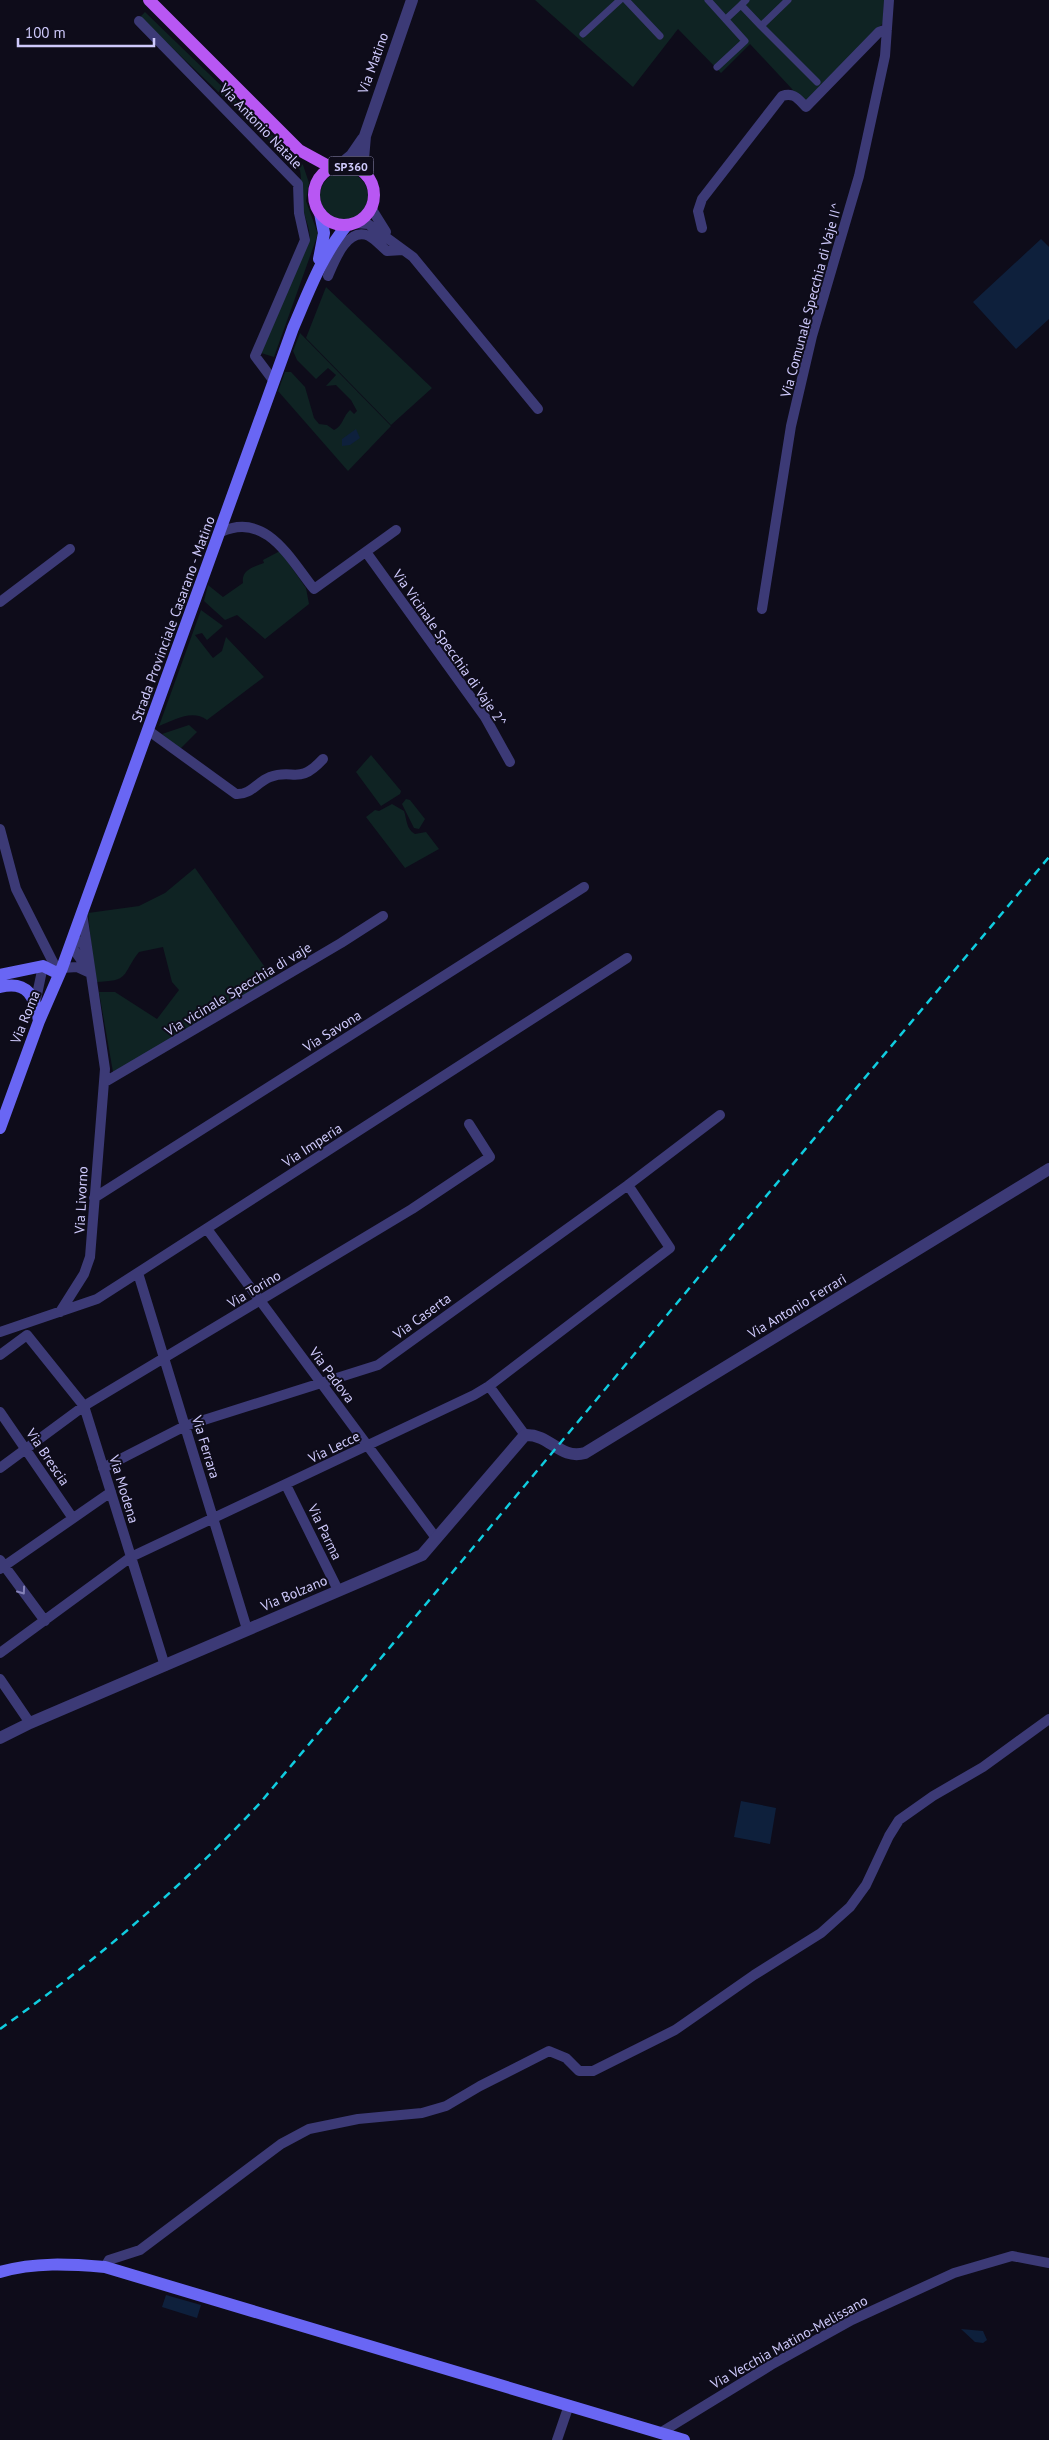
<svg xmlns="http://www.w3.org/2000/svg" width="1049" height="2440" viewBox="0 0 1049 2440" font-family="'PT Sans',sans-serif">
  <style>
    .green { fill: #0f2323 }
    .water { fill: #0e203c }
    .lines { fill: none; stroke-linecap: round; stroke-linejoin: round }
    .pedestrian { stroke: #3c3a76; stroke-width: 7 }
    .minor { stroke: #3c3a76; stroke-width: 10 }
    .tertiary { stroke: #3c3a76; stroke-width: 12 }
    .secondary { stroke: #6966f4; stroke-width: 12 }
    .primary { stroke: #b857f3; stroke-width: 12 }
    .rail { stroke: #10cde0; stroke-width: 2.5; stroke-dasharray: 8 6; stroke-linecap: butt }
    .oneway { stroke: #8582b8 }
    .labels { text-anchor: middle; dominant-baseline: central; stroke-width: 4; stroke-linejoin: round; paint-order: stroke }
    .shield { fill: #0e0c1a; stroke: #9490b8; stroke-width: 1 }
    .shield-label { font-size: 12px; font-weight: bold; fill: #cec9fb }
    .street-label { font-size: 14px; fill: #cec9fb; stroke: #0e0c1a }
  </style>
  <rect width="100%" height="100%" fill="#0e0c1a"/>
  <path class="green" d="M535,0H884L883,23L806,104L750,44L721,73L678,29L633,87Z
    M145,12L303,165L309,183L306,201L318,234L274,357L261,353L310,239C310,226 303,215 302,203C301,192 302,182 300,170L140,17Z
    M320 196a24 24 0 1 1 48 0a24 24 0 1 1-48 0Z
    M326,287L432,388L391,425L306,338Z
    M300,333L391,426L348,471L278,391L285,372H291L305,387L314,418L319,424L327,425L334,430C343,426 343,416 350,410L354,414L357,411L351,400L336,385L326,386L336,375L328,368L316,379L297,360L293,351Z
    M280,551L306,588L309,604L265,639L237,615L225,620L204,601L208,585L223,597L243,583C241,570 253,567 264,563L263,560Z
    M201,610L223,626L207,640L202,633L195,635L213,658L222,651L226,637L264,677L207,720C192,709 175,720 159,726Z
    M189,725L197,732L180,749L162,734Z
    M371,755L401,791L400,794L381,806L356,772Z
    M406,799L410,800L425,819L419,829L414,828L402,804Z
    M392,804L404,811C407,820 406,829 415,834L426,832L439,849L405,868L366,817L375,810L379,811Z
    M195,868L274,980L116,1073L113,1072L99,992H115L157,1019L179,990L172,982L163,947L139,952C121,975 131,981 95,982L88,913L139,906L165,893Z"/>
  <path class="water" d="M1041,239L1049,247V319L1016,349L973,302Z
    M356,429L360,438L350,445L342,446V439Z
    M741,1801L776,1808L770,1844L734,1837Z
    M166,2295L201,2305L197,2318L162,2307Z
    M961,2329L983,2331L987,2340L983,2343L975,2342Z"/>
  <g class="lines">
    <path class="pedestrian" d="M626,0L660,36
      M708,0L745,41L717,67
      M746,0L741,5L761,26
      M788,0L761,26L817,82
      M726,19L741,5
      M583,34L620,0"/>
    <path class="minor" d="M139,21L298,184L299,213L305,240L255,356L273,380
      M371,208L386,232
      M355,223L368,224L413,257L538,409
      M702,228L698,211L702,199L782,96C794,92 798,99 806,107L879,32L887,29
      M328,276C334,262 347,226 369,236C375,239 382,247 387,251L403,250
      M221,532C266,511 290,559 314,589L396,530
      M366,552L485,717L510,762
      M0,602L70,549
      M762,609L791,426L812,336L859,176L885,56L889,0
      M149,731L236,794C251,795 257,782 270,777C294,768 298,786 323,759
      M0,829L16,889L59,974
      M87,952L83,944L78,941L70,944L89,971
      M62,968L77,967L90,973
      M35,1004L43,966
      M105,1082L341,943L383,916
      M94,1198L584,887
      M207,1229L436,1538
      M138,1273L247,1629
      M60,1312L84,1274L90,1257L105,1069L82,913
      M0,1332L97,1299L627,958
      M0,1355L27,1335L84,1406L165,1666
      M489,1386L525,1435
      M0,1412L72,1517
      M0,1468L84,1406L412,1209L490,1157L469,1124
      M103,1468L185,1426L378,1365L628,1185L720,1115
      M286,1485L338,1590
      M0,1560L45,1621
      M0,1569L111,1492
      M0,1653L131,1557L474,1395L489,1386L670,1248L628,1185
      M0,1679L30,1723
      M105,2267L109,2260L140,2250L281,2144L309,2129L358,2119L422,2113L446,2106L480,2086L549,2051L566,2058L579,2071H593L675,2030L754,1975L821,1933L850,1907L866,1885L889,1836L899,1820L933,1796L983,1767L1049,1719
      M660,2433L771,2365L852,2320L954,2273L1012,2256L1049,2263
      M557,2440L569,2405"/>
    <path class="tertiary" d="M340,165L352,155L363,139
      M366,175L363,159L365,136L412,0
      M0,1738L30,1723L422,1555L525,1435C551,1434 559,1460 585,1453L1049,1169"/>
    <path class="secondary" d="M319,259L324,233L320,213
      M0,975L43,966L59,974
      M0,987C28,980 35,997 39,1021
      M0,1128L39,1021L62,968L293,328C309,291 322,255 347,225
      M0,2272C35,2262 69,2264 105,2267L684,2440"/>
    <path class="primary" d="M149,0L299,150L332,168
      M314 195a30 30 0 1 1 60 0a30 30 0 1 1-60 0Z"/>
    <path class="rail" d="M0,2029C96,1961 180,1889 260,1803L1049,857"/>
  </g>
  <defs><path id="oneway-chevron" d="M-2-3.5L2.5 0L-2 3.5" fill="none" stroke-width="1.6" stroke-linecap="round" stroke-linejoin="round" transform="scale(1.25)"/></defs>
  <use class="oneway" href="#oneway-chevron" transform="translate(22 1591) rotate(54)"/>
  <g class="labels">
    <rect class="shield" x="328.5" y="156.5" width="45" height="19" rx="4"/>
    <g class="shield-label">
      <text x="351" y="166">SP360</text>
    </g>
    <g class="street-label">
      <text transform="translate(373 63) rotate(-70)">Via Matino</text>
      <text transform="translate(261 126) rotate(46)">Via Antonio Natale</text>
      <text transform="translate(811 300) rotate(-75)">Via Comunale Specchia di Vaje II^</text>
      <text transform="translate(173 619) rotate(-70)">Strada Provinciale Casarano - Matino</text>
      <text transform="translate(450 648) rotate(55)">Via Vicinale Specchia di Vaje 2^</text>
      <text transform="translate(238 989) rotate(-31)">Via vicinale Specchia di vaje</text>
      <text transform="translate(25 1017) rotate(-68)">Via Roma</text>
      <text transform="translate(332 1031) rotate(-32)">Via Savona</text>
      <text transform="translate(312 1145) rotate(-33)">Via Imperia</text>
      <text transform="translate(81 1200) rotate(-87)">Via Livorno</text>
      <text transform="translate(254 1289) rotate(-31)">Via Torino</text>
      <text transform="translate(797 1306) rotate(-31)">Via Antonio Ferrari</text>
      <text transform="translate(422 1316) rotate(-36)">Via Caserta</text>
      <text transform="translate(332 1375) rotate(53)">Via Padova</text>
      <text transform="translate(206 1447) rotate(73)">Via Ferrara</text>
      <text transform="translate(334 1447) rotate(-26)">Via Lecce</text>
      <text transform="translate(48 1457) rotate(56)">Via Brescia</text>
      <text transform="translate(124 1489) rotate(73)">Via Modena</text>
      <text transform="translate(325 1532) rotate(64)">Via Parma</text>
      <text transform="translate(294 1593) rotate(-23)">Via Bolzano</text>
      <text transform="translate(789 2342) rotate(-29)">Via Vecchia Matino-Melissano</text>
    </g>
  </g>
  <path d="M18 38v8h136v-8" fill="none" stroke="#cec9fb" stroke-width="2.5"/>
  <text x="25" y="38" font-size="15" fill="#cec9fb" stroke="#0e0c1a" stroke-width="4" paint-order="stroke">100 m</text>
</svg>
